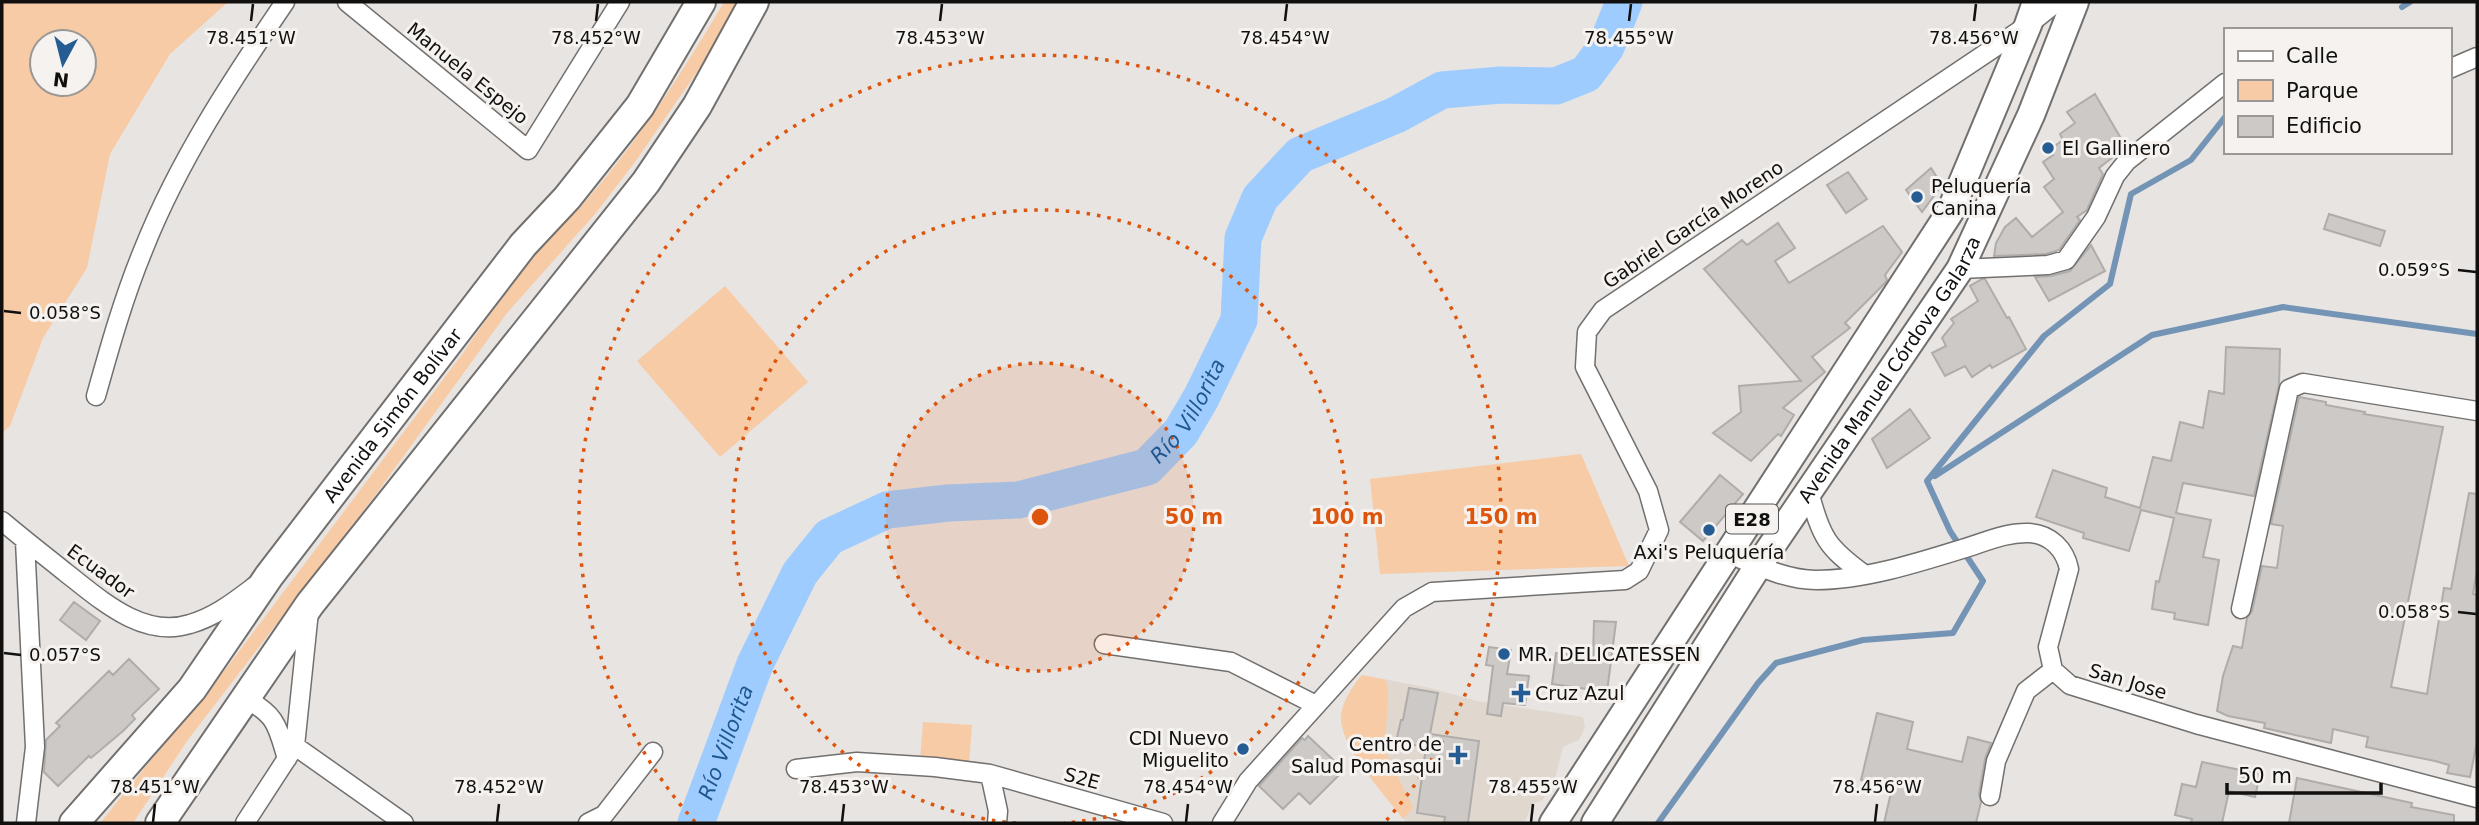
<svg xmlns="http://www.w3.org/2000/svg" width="2479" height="825" viewBox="0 0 2479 825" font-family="'DejaVu Sans',sans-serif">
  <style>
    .built { fill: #e0d7cf }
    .green { fill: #f7cba5; fill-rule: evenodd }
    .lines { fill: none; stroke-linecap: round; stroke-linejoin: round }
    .stream { stroke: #7494b6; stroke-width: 6 }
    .river { stroke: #9fccfe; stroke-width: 37 }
    .building { fill: #ccc9c7; stroke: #afacaa; stroke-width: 2 }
    .minor-casing { stroke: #72706e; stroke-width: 21 }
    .primary-casing { stroke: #72706e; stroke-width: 30 }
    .trunk-casing { stroke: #72706e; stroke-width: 32 }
    .minor { stroke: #fff; stroke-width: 18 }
    .primary { stroke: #fff; stroke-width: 26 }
    .trunk { stroke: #fff; stroke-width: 28 }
    .ticks { fill: none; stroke: #11100f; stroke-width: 2.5 }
    .ring { fill: none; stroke: #dd550c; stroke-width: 3.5; stroke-dasharray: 3.5 7 }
    .poi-dot { fill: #255c94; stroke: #f5f2ef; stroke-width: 2.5 }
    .labels { text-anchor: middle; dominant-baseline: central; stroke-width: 6; stroke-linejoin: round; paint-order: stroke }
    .shield { fill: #f5f2ef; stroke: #555452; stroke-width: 2 }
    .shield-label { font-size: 18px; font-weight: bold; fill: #11100f }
    .street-label { font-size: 19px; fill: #11100f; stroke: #f5f2ef }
    .poi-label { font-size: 19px; fill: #11100f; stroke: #f5f2ef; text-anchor: start }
    .water-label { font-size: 21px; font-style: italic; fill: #1f5890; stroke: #f5f2ef }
    .ticks-label { font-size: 18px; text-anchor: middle; fill: #11100f; stroke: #f5f2ef; stroke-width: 6; stroke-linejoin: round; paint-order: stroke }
    .centre { fill: #dd550c; stroke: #f5f2ef; stroke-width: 3.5 }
    .ring-label { font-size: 21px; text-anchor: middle; font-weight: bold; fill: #dd550c; stroke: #f5f2ef; stroke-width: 6; stroke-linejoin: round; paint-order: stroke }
  </style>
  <rect width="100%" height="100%" fill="#e7e4e2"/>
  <path class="built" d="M1362,675L1430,688L1477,701L1583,717L1585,727L1579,740L1563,747L1555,779L1542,801L1533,803L1524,823H1407L1348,744L1343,728L1341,715L1346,699Z"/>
  <path class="green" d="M2,2H228L170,54L110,154L87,268L43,338L10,426L2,433ZM42,42H84V84H42Z
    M724,2H739L699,69L635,162L595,214L507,313L374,497L187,741L133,823H100L228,666L463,353C492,311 523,269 556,229C564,220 575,213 583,204C636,145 684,70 724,2Z
    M725,286L808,382L720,457L637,361Z
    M1581,454L1629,566L1380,574L1370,479Z
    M1362,675L1386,680L1388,694L1385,750L1413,808L1403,819C1385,795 1338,745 1341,715C1343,701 1353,685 1362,675Z
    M923,722L972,725L969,764L920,760Z"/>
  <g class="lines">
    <path class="stream" d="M2402,7L2410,2
      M1935,476L2152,335L2283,307L2477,334
      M1658,823L1758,683L1776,663L1863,640L1953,633L1983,581L1950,531L1927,481L2044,336L2110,284L2131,194L2191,160L2225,117"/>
    <path class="river" id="s1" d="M696,823L755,664L800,573L829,537L887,510L948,503L1018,500L1147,467L1181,432L1201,398L1239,320L1243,238L1260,198L1300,155L1396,115L1442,90L1501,85L1556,86L1586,74L1606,47L1624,2"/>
  </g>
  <path class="building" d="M2095,94L2126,147L2099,168L2103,174L2087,210L2077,217L2080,220L2059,250L2046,254L1994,256L1996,243L2005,227L2016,218L2032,237L2063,212L2044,187L2054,179L2043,162L2053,155L2049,150L2063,140L2060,134L2075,123L2067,112Z
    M1931,168L1942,185L1922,212L1906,190Z
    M1848,172L1867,199L1846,213L1827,185Z
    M2329,214L2385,231L2380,246L2324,229Z
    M1778,223L1795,248L1775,261L1789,283L1883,226L1902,252L1885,275L1887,280L1884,284L1845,323L1850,328L1812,357L1825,372L1783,408L1794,415L1781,436L1778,434L1751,461L1713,433L1741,412L1739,386L1801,381L1704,269L1742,240L1747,245Z
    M2091,245L2105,271L2049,301L2035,277L2051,276L2070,271Z
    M1982,279H1985L2007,318L2009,317L2026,349L1992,368L1990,365L1972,377L1965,366L1945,376L1932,353L1946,346L1942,338L1954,323L1951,319L1978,301L1970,286Z
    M2226,347L2280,349L2279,385L2254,496L2183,483L2176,513L2211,520L2203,557L2219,560L2208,625L2174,619L2175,613L2152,609L2156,581L2159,582L2174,518L2141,510L2129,551L2083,538L2084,533L2036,517L2053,470L2107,488L2105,497L2140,508L2153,457L2171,461L2180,422L2203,428L2209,391L2224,394Z
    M2299,397L2326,402V405L2365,412L2364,414L2443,427L2391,687L2427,694L2444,588L2451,589L2469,493L2477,494V570L2473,594L2477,595V742L2470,777L2447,773L2449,765L2435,761L2366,747L2368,737L2333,729L2331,743L2264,728L2265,723L2228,716L2217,711L2223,676L2233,646L2242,648L2247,618L2252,611L2262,566L2277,568L2283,526L2271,524Z
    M1910,409L1930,438L1887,468L1872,439Z
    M1720,475L1743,494L1703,541L1680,522Z
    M74,602L100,621L86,640L60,620Z
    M1594,621L1616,622L1607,692L1552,684L1556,653L1593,657Z
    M1489,647L1511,650L1507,674L1529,676L1525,705L1503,703L1501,716L1487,714L1493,666L1486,665Z
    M129,659L159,689L132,715L135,719L123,731L91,758L89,756L58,786L44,772L46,740L60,726L56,723L109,671L113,675Z
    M1409,688L1438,693L1430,734L1479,741L1468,823H1444L1445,817L1417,813L1426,747L1396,742L1401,720H1403Z
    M1877,713L1913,722L1907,749L1962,762L1968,737L1991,743L1985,759L1979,794L1981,802L1976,823H1884L1892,788L1861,780Z
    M1308,736L1344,770L1310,804L1299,793L1283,809L1259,786L1302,738L1305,740Z
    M2202,762L2260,774L2255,797L2229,791L2222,823H2191L2192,819L2175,815L2182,784L2196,787Z
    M2297,778L2412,803L2411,807L2454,815V823H2289Z"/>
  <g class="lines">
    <g class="minor-casing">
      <path id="minor" d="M347,2L528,150L620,2
        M2449,69L2477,57
        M1960,269L2048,265L2066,260L2096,217L2115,176L2127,161L2225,83
        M96,396C110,346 124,296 144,248C179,160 232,80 285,2
        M1809,492C1822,538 1826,547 1865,575
        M2,521C22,538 44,555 65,572C100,599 142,639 190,624C215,617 235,601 255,586
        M25,541L35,747L26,823
        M1729,554C1756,565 1786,580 1816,580C1863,580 1917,563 1962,549C1983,543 2005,532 2029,533C2050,534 2065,549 2069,569L2048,647L2053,670L2070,685L2196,724L2477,798
        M2241,609L2289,389L2303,383L2477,411
        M1104,644L1231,662L1316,705
        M245,698C277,716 277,725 287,759
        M295,746L404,823
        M796,769L857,762L935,767L990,774L1163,823
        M990,774L998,811L997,823
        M1990,796L1996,761L2026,691L2053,670
        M245,823L295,746L309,611
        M588,823L604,815L653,752
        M1222,823L1248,781L1404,608L1432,592L1625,580L1639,571L1659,530L1648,491L1585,367L1587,332L1603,310L2028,25L2057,2"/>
    </g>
    <g class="primary-casing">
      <g id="primary">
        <path d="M1553,823L1950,212L2028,25L2036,2"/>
        <path id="s2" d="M1595,823L1758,566L1960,269L2031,115L2075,2"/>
      </g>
    </g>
    <g class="trunk-casing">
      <g id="trunk">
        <path id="s3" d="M74,823L192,689L269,576L523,245L567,198L640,106L701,2"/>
        <path d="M160,823L310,604L646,182L697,106L754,2"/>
      </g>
    </g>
    <use href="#minor" class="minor"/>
    <use href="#primary" class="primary"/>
    <use href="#trunk" class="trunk"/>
  </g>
  <path class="ticks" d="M251,21L253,4M596,21L598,4M940,21L942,4M1285,21L1287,4M1629,21L1631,4M1974,21L1976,4M2458,270L2476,272M4,311L21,313M2458,612L2476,614M4,653L21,655M153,822L155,804M497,822L499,804M842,822L844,804M1186,822L1188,804M1531,822L1533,804M1875,822L1877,804"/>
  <circle cx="1040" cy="517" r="154" fill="#dd550c" fill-opacity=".12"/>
  <g class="ring">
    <circle cx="1040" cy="517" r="154"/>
    <path d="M1016 823A307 307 0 1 1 1064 823"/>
    <path d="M695 822A461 461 0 1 1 1385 822"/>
  </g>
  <g class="poi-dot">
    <circle cx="2048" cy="148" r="7"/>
    <circle cx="1917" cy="197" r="7"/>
    <circle cx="1709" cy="530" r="7"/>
    <circle cx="1504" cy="654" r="7"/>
    <path d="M1517.5 682.5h7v7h7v7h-7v7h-7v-7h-7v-7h7z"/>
    <circle cx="1243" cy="749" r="7"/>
    <path d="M1454.5 744.5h7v7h7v7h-7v7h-7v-7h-7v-7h7z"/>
  </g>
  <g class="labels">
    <rect class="shield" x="1726" y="504.5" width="52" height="29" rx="5"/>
    <g class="shield-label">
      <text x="1752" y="519">E28</text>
    </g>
    <g class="street-label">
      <text transform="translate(468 73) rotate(39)">Manuela Espejo</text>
      <text transform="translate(1693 224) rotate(-34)">Gabriel García Moreno</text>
      <text stroke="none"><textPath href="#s2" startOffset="541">Avenida Manuel Córdova Galarza</textPath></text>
      <text stroke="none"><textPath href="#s3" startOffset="518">Avenida Simón Bolívar</textPath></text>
      <text transform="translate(101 571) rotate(36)">Ecuador</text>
      <text transform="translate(2128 681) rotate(17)">San Jose</text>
      <text transform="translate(1082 778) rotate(15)">S2E</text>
    </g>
    <g class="poi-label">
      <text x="2062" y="148">El Gallinero</text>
      <text x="1931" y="186">Peluquería<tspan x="1931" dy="22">Canina</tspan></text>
      <text x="1709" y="552" text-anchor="middle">Axi's Peluquería</text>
      <text x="1518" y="654">MR. DELICATESSEN</text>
      <text x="1535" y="693">Cruz Azul</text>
      <text x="1229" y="738" text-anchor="end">CDI Nuevo<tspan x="1229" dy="22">Miguelito</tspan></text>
      <text x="1442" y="744" text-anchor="end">Centro de<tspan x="1442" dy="22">Salud Pomasqui</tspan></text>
    </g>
    <g class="water-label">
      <text stroke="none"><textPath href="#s1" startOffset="716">Río Villorita</textPath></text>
      <text stroke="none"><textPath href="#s1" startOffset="86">Río Villorita</textPath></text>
    </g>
  </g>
  <g class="ticks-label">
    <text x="251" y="44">78.451°W</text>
    <text x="596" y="44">78.452°W</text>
    <text x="940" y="44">78.453°W</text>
    <text x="1285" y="44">78.454°W</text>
    <text x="1629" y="44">78.455°W</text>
    <text x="1974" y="44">78.456°W</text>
    <text x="2414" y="276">0.059°S</text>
    <text x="65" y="319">0.058°S</text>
    <text x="2414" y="618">0.058°S</text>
    <text x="65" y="661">0.057°S</text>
    <text x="155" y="793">78.451°W</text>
    <text x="499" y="793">78.452°W</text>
    <text x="844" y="793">78.453°W</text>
    <text x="1188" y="793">78.454°W</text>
    <text x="1533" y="793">78.455°W</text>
    <text x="1877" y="793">78.456°W</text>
  </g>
  <circle cx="1040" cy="517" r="10" class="centre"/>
  <g class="ring-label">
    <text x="1194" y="524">50 m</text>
    <text x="1347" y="524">100 m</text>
    <text x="1501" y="524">150 m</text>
  </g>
  <rect width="2479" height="825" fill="none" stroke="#11100f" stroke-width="7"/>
  <rect x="2224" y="28" width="228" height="126" fill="#f5f2ef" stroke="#9a9895" stroke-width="2"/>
  <rect x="2238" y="51" width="35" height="10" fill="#ffffff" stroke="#9a9895" stroke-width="2"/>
  <text x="2286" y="63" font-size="21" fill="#11100f">Calle</text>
  <rect x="2238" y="80" width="35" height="21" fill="#f7cba5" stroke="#9a9895" stroke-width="2"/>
  <text x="2286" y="98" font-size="21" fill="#11100f">Parque</text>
  <rect x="2238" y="116" width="35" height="21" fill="#ccc9c7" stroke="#9a9895" stroke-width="2"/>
  <text x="2286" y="133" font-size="21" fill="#11100f">Edificio</text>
  <g transform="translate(63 63) rotate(187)"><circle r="33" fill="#f5f2ef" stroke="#9a9895" stroke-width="2"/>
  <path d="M0-5L12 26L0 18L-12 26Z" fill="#255c94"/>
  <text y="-10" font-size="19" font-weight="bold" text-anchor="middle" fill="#11100f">N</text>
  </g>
  <path d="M2227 783v10h154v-10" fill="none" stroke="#11100f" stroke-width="3.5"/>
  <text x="2238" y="783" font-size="21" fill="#11100f" stroke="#f5f2ef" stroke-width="5" paint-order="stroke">50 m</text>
</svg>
